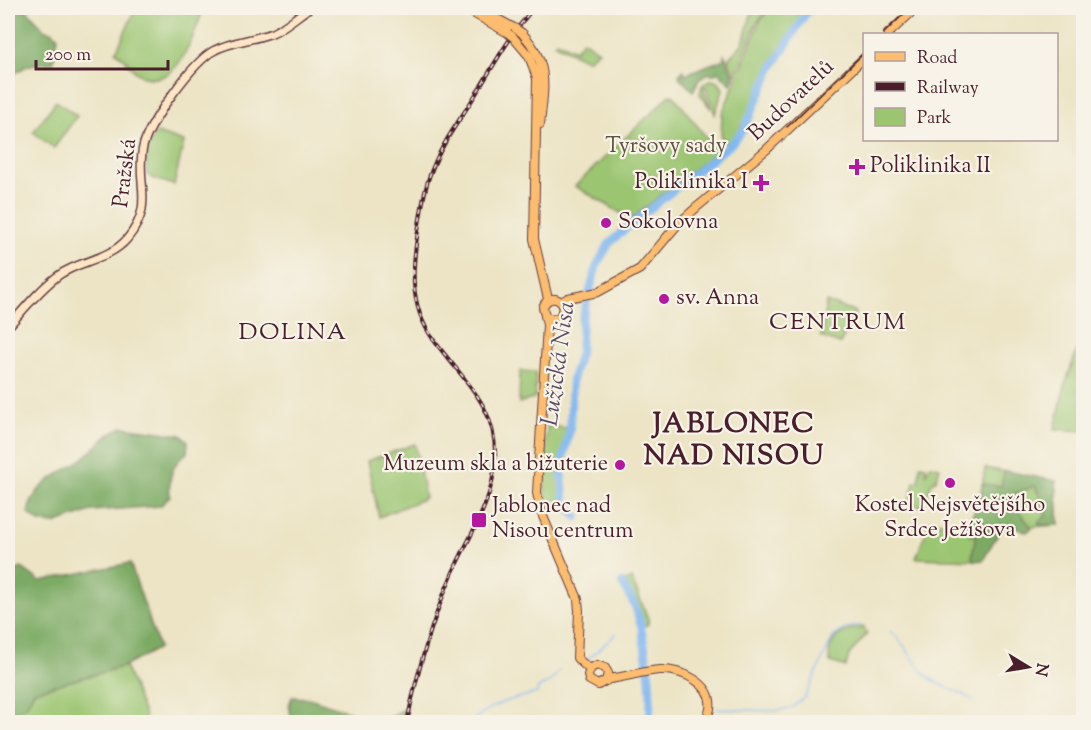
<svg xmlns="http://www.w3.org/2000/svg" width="1091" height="730" viewBox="0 0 1091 730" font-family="'Sorts Mill Goudy',serif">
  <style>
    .green { fill: #9bc571; stroke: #72724e; stroke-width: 1.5 }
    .forest { fill: #7caa63; stroke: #636447; stroke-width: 1.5 }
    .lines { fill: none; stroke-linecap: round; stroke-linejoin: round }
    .stream { stroke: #82b7f0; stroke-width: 1.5 }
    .river { stroke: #82b7f0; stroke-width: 8 }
    .secondary-casing { stroke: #623d42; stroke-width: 10 }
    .primary-casing { stroke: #623d42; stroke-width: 10 }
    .secondary { stroke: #fee5c5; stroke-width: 7 }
    .primary { stroke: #fcbd6f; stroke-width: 8 }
    .tram { stroke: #4a1f2b; stroke-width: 1.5 }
    .rail-casing { stroke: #4a1f2b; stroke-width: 4 }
    .rail { stroke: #f7f3e8; stroke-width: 1.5; stroke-dasharray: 4.5; stroke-linecap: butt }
    .primary-bridge-casing { stroke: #623d42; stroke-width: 10; stroke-linecap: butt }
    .primary-bridge { stroke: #fcbd6f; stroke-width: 8 }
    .poi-dot { fill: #b5179e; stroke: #f7f3e8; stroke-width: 2 }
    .labels { text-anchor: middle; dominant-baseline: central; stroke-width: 4.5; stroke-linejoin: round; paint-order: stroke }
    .street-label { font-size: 22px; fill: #4a1f2b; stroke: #f7f3e8 }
    .park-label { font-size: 22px; fill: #625140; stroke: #f7f3e8 }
    .poi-label { font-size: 22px; fill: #4a1f2b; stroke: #f7f3e8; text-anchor: start }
    .neighbourhood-label { font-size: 24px; letter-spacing: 1.5px; fill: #4a1f2b; stroke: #f7f3e8 }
    .water-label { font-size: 24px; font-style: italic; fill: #5b4d66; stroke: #f7f3e8 }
    .district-label { font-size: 28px; font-weight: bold; letter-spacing: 1.5px; fill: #4a1f2b; stroke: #f7f3e8 }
  </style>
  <rect width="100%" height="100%" fill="#f7f3e8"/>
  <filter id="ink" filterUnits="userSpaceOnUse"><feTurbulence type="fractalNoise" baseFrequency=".0167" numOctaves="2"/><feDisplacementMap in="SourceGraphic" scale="12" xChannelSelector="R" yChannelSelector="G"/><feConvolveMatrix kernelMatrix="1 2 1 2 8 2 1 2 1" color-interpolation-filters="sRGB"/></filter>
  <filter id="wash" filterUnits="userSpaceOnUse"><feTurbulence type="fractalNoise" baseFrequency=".008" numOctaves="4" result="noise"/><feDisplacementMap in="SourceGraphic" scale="24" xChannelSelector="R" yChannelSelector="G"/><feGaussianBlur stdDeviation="1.35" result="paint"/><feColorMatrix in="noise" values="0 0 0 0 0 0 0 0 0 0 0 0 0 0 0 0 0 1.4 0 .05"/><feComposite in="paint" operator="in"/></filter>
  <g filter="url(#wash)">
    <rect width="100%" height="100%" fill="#ece4c5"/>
    <path class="green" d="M136,8H204C194,32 178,95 139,74C128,68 126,57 116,52Z
      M761,8H768L756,24L735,75L728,59L743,43L751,15Z
      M771,8H808C794,26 781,47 770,67C755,95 748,123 727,147L721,137L722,114L760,21Z
      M583,40L599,51L587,60L555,44L557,41L575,50Z
      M710,80L718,81L723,89L715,114L706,87L703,88L711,109L700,94L702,85Z
      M670,95L674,96L717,151L631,219L575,186Z
      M56,101L77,116L54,148L33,132Z
      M157,133L184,142L174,185L152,178L147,174C146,162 146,141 157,133Z
      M826,302L856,312L840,344L821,337Z
      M1083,349V431L1055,429L1065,385L1077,350Z
      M520,371L536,372L535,398L519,403Z
      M547,426L568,428L559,466L562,500L547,511L544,481Z
      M415,444L425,498L379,517L367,461Z
      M920,465L926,466V474L930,465L940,467L936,480L931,484L927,497H924L922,507L909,504L914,482H919Z
      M985,468L1056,481L1059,525L995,529L980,560L916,558L930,521L967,524L979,504Z
      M632,579L648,619V624L643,627L636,607L622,582Z
      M864,627L867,634L849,655L846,667L830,662C825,637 844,629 864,627Z
      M125,666L145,716L143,722H8V717L34,691Z"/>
    <path class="forest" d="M8,8H25L45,30L52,31L58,37L53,63C31,63 24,65 8,79Z
      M724,54L734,78L731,84L718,72L715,74H706L699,80L693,91L680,78L679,75L684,70L685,74L688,73L724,59Z
      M123,427L181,435L188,441L187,453C172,463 168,478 170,496L160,506L91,511L54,524L39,522L28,513C33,483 60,475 82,459C97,448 105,434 123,427Z
      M1006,471L1056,481L1059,525H1039V521L1045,517L1046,513L1035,486L1014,494L1012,503L1032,528L1027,532C1022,531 1018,527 1014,526C1001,522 988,552 983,560L975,561L972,557L976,533L970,536L967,524L979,504L982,484L1001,486L1004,473Z
      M130,563L159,648L125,666L34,691L27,705L8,717V573L22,568L40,581Z
      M292,697L309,698L366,717L389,718L407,707L404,722H292L289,705Z"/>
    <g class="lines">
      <path class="stream" d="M890,631C904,641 911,659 923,672C936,686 957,690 973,700
        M588,659L617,633
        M717,709L776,711L793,707L805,697L833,637L847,628L860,625
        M471,722C491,704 511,699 537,693L538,688L551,681L559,671"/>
      <path class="river" d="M577,517L565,504L561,468L570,429L572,380L580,353L582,319L597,265L609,244L624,230L731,144L744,129L772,68L805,15L811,8
        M622,583L635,606L641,626
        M642,632C648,663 653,691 649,722"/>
    </g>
  </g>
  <g filter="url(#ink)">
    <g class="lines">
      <g class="secondary-casing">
        <path id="secondary" d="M8,327C24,309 40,289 59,275C80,260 109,260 127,239C156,205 135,182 143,147C148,124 193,61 215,50C232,41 254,40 272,33C286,27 297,16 309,8"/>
      </g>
      <g class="primary-casing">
        <path id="primary" d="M464,8L508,33
          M477,8L516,29
          M522,33C550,63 544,87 540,124
          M888,34L916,8
          M513,37L529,56L537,78L534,239L548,299
          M561,302L568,298L598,292L640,269L678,224L697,207L766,150L864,58
          M563,305C557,296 547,297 543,307L547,325L537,493L542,514L578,599L579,611L577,658L590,670
          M547,317L553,319C564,318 561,310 564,303
          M606,681L608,673L605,668L597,665L591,668L588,675L589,680L598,685L609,679C626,677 643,671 660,670C681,669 714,683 710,709C709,713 707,718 706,722"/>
      </g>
      <use href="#secondary" class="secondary"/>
      <use href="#primary" class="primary"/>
      <path class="tram" d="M883,34L910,8
        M787,127L864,53"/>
      <g class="rail-casing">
        <path id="rail" d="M520,25L533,8
          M407,722C417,674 430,625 450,579C466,540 493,504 495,461C498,404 462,380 433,339C408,304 412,265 419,225C422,207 424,189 431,172C441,145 459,121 474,97C486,78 497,58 510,39"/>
      </g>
      <use href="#rail" class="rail"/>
      <g class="primary-bridge-casing">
        <path id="primary-bridge" d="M516,29L522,33
          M508,33L513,37"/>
      </g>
      <use href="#primary-bridge" class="primary-bridge"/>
    </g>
  </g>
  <g class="poi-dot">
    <path d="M854 158h6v6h6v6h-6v6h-6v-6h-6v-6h6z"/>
    <path d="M758 174h6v6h6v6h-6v6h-6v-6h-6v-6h6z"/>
    <circle cx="606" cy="223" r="6"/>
    <circle cx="664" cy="299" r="6"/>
    <circle cx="620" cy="465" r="6"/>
    <circle cx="950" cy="483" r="6"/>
    <rect x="471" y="512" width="16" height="16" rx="3"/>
  </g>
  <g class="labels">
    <g class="street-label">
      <text transform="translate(792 101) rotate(-43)">Budovatelů</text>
      <text transform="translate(126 173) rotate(-83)">Pražská</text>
    </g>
    <g class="park-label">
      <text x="666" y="147">Tyršovy sady</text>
    </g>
    <g class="poi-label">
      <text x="870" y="167">Poliklinika II</text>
      <text x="748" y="183" text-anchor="end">Poliklinika I</text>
      <text x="618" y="223">Sokolovna</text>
      <text x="676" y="299">sv. Anna</text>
      <text x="608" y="465" text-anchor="end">Muzeum skla a bižuterie</text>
      <text x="950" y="506" text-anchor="middle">Kostel Nejsvětějšího<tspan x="950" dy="25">Srdce Ježíšova</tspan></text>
      <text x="492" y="507">Jablonec nad<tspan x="492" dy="25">Nisou centrum</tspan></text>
    </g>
    <g class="neighbourhood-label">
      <text x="838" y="323">CENTRUM</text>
      <text x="293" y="333">DOLINA</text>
    </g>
    <g class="water-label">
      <text transform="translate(559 364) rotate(-82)">Lužická Nisa</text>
    </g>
    <g class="district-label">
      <text x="734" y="425">JABLONEC<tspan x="734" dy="32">NAD NISOU</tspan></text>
    </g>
  </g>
  <rect width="1091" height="730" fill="none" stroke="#f7f3e8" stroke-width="30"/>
  <rect x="863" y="33" width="195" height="108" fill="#f7f3e8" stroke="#b29e9c" stroke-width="1.5"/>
  <rect x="875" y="52" width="30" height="9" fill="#fcbd6f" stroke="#b29e9c" stroke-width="1.5"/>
  <text x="917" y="63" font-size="18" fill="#4a1f2b">Road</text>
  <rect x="875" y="82" width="30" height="9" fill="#4a1f2b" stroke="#b29e9c" stroke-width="1.5"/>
  <text x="917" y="93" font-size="18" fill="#4a1f2b">Railway</text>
  <rect x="875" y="108" width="30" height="18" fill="#9bc571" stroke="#b29e9c" stroke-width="1.5"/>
  <text x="917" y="123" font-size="18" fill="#4a1f2b">Park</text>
  <g transform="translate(1028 667) rotate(101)" stroke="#f7f3e8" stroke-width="4.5" paint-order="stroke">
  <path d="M0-4.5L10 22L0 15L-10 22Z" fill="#4a1f2b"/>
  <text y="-9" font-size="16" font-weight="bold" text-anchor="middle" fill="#4a1f2b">N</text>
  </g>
  <path d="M36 60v9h132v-9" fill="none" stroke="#4a1f2b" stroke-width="3"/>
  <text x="45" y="60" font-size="18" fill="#4a1f2b" stroke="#f7f3e8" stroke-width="4.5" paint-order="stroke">200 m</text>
</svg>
